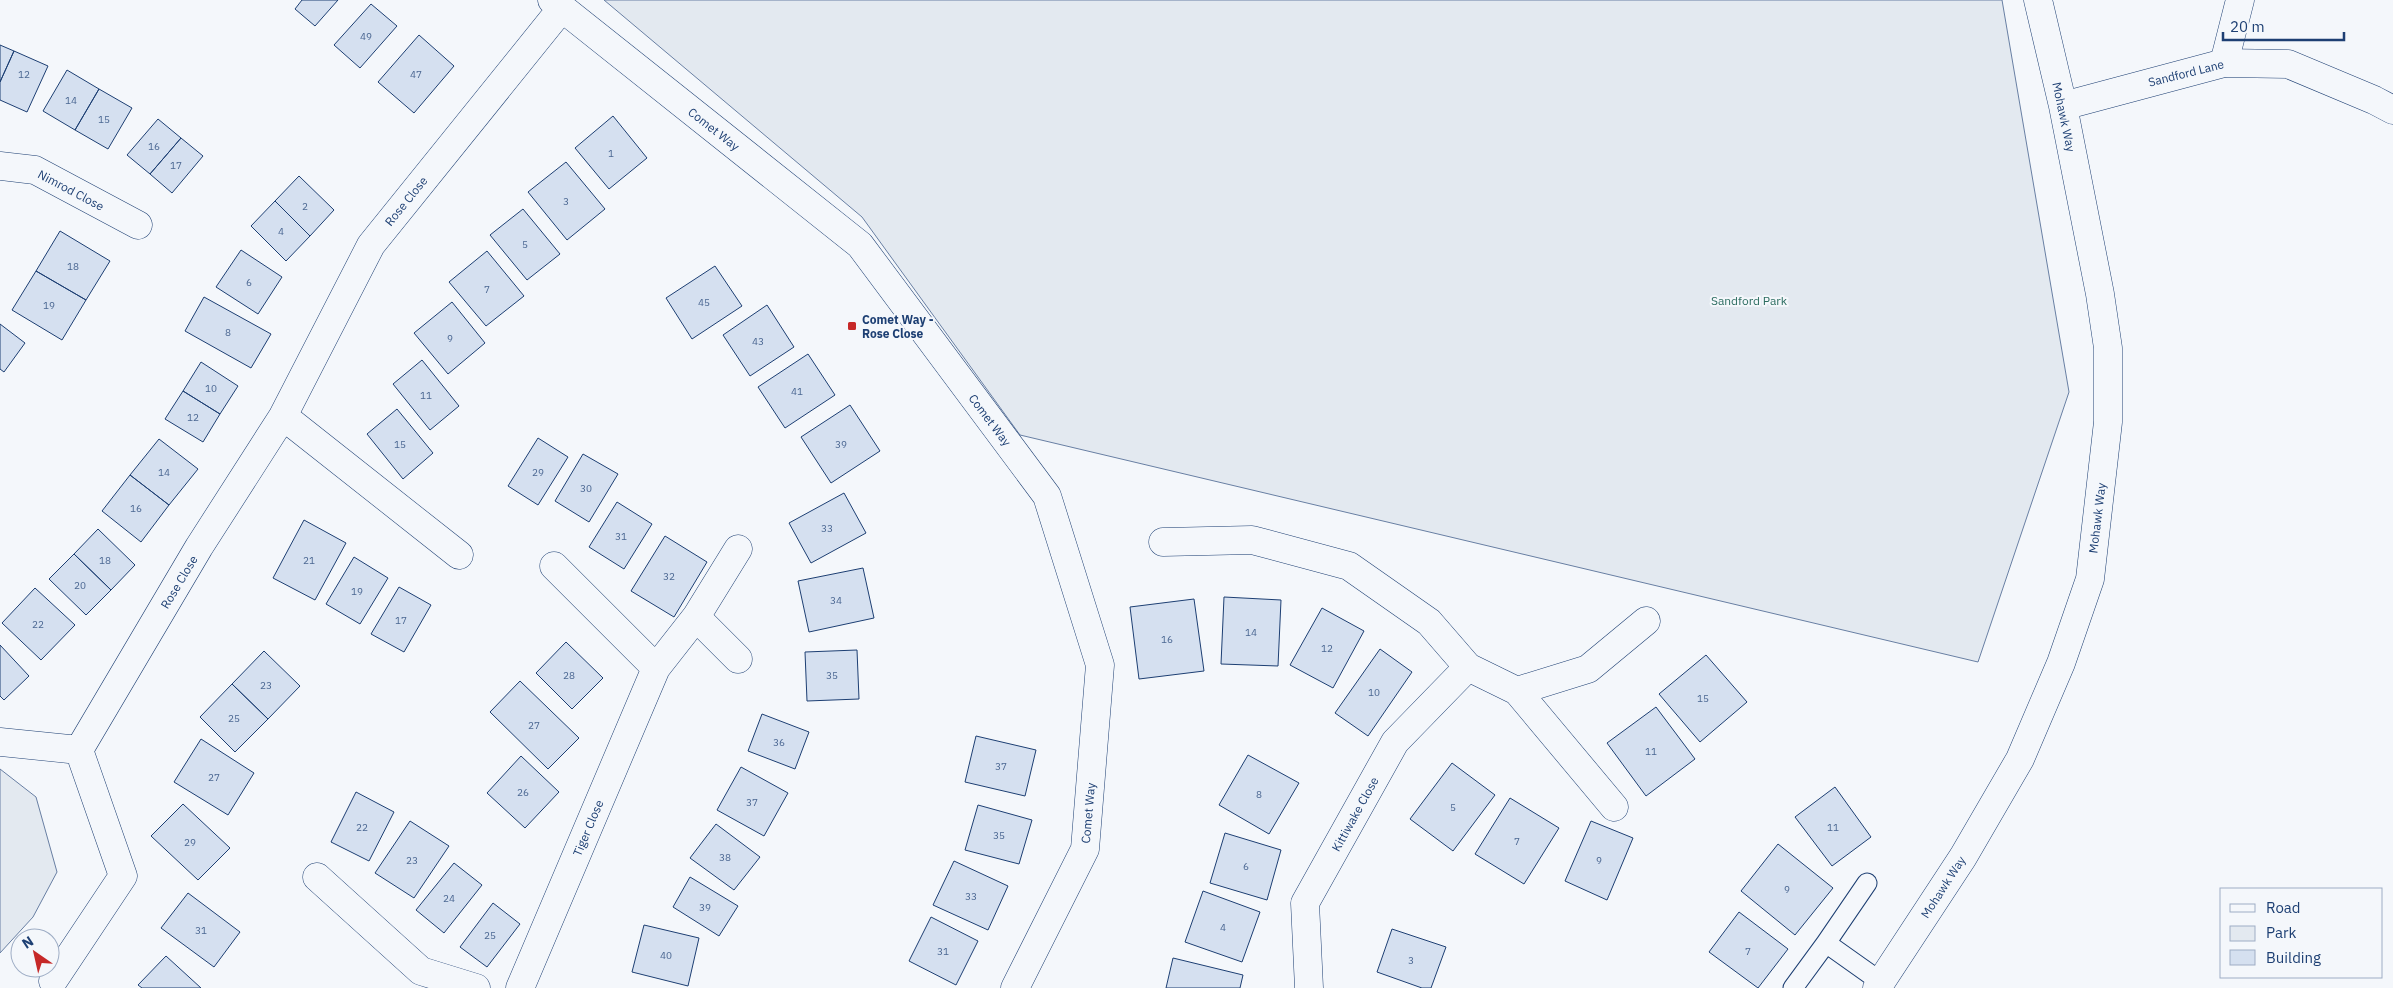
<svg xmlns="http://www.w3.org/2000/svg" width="2393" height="988" viewBox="0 0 2393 988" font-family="'IBM Plex Sans',sans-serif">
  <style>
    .green { fill: #e3e9f0; stroke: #687fa3 }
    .building { fill: #d5e0f0; stroke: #1d3f73 }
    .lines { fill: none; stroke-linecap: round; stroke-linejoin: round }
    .service-casing { stroke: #1d3f73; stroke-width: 21 }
    .minor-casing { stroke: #1d3f73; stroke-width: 29 }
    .tertiary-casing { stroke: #1d3f73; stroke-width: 29 }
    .service { stroke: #f4f7fb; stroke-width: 19 }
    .minor { stroke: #f4f7fb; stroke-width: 28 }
    .tertiary { stroke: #f4f7fb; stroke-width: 28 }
    .poi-dot { fill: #c62828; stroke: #f4f7fb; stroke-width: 2 }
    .labels { text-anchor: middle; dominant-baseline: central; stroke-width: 4; stroke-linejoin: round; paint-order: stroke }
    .number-label { font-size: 10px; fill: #4b6792 }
    .street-label { font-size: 12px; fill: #1d3f73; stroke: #f4f7fb }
    .park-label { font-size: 12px; fill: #2c6c60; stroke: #f4f7fb }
    .poi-label { font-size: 12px; font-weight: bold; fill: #1d3f73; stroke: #f4f7fb; text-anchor: start }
  </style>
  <rect width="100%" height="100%" fill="#f4f7fb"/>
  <path class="green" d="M604,0H2002L2069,392L1978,662L1020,435L862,217Z
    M0,769L36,797L57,872L33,917L0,953Z"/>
  <path class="building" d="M302,0H338L315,26L295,9Z
    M371,4L397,26L360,68L334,45Z
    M419,35L454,66L414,113L378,82Z
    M0,45L14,51L0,82Z
    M14,51L48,66L27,112L0,100V82Z
    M67,70L99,89L75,130L43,111Z
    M99,89L132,108L108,149L75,130Z
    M613,116L647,158L609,189L575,148Z
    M158,119L181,138L150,174L127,155Z
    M181,138L203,156L172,193L150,174Z
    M566,162L605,209L567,240L528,192Z
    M299,176L334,210L310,236L275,201Z
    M275,201L310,236L286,261L251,226Z
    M523,209L560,254L527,280L490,235Z
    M60,231L110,261L86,300L36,271Z
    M241,250L282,277L258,314L216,287Z
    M487,251L524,296L486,326L449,282Z
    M715,266L742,306L692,339L666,298Z
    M36,271L86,300L62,340L12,310Z
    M204,297L271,334L251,368L185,331Z
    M452,302L485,343L448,374L414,333Z
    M767,305L794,347L750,376L723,335Z
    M0,324L25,343L4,372L0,369Z
    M808,354L835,395L785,428L758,387Z
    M422,360L459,406L430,430L393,384Z
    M201,362L238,386L220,414L183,391Z
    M183,391L220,414L203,442L165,419Z
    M850,405L880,451L831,483L801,437Z
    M397,409L433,453L403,479L367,434Z
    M538,438L568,457L538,505L508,486Z
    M159,439L198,469L169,505L130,475Z
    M583,454L618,474L589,522L555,501Z
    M130,475L169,505L141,542L102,511Z
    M844,493L866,533L811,563L789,523Z
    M617,502L652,524L624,569L589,547Z
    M304,520L346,543L315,600L273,578Z
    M98,529L135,565L111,590L74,554Z
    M665,536L707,562L674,617L631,591Z
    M74,554L111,590L86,615L49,579Z
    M354,557L388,578L360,624L326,604Z
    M863,568L874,618L809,632L798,581Z
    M399,587L431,605L404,652L371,634Z
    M35,588L75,625L41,660L2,623Z
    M1224,597L1281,600L1278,666L1221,664Z
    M1194,599L1204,671L1139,679L1130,607Z
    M1322,608L1364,631L1333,688L1290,665Z
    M566,642L603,678L572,709L536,673Z
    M0,645L29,676L4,700L0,696Z
    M1380,649L1412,672L1368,736L1335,713Z
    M857,650L859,699L807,701L805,652Z
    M264,651L300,686L268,719L232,684Z
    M1706,655L1747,702L1700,742L1659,694Z
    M520,681L579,738L548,769L490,712Z
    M232,684L268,719L235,752L200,717Z
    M1656,707L1695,759L1646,796L1607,743Z
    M762,714L809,732L795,769L748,751Z
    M976,736L1036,750L1025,796L965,782Z
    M201,739L254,773L228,815L174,782Z
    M1248,755L1299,783L1269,834L1219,805Z
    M521,756L559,792L525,828L487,793Z
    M1452,763L1495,795L1453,851L1410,819Z
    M741,767L788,793L764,836L717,810Z
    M1835,787L1871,837L1832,866L1795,817Z
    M356,792L394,812L369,861L331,842Z
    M1510,798L1559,828L1524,884L1475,854Z
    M183,804L230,848L198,880L151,836Z
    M978,805L1032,820L1019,864L965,850Z
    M410,821L449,846L414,898L375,873Z
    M1591,821L1633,838L1607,900L1565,881Z
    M716,824L760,857L734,890L690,858Z
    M1225,833L1281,850L1267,900L1210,883Z
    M1778,844L1833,888L1795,935L1741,891Z
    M954,861L1008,886L988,930L933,905Z
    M454,863L482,885L444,933L416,910Z
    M690,877L738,906L719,936L673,907Z
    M1203,891L1260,912L1242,962L1185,942Z
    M188,893L240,932L214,967L161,928Z
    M493,903L520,924L487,967L460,947Z
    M1739,912L1788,949L1758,988L1709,952Z
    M931,917L978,941L956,985L909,961Z
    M644,925L699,938L688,986L632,972Z
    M1392,929L1446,947L1431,988H1422L1377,972Z
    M166,956L201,988H142L138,985Z
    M1173,958L1243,975L1240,988H1166Z"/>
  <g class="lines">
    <g class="service-casing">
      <path id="service" d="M1826,943L1867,883
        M1793,988L1826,943L1881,982"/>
    </g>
    <g class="minor-casing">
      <path id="minor" d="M552,0L860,245L1047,496L1100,665L1085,849L1015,988
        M2224,63L2240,0
        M0,166L35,170L138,225
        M283,416L459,555
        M1163,542L1252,540L1349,566L1429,622L1468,667
        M554,566L656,668
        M696,617L738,659
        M1517,691L1614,807
        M0,742L79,750L199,547L283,416L371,245L562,8
        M317,877L421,971L476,988
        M53,981L123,876L79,750
        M520,988L656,668L696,617L738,549
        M1309,988L1305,903L1395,742L1468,667L1517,691L1588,669L1646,621"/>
    </g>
    <g class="tertiary-casing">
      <path id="tertiary" d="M2063,106L2224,63L2288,64L2374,100L2393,110
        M1877,988L1963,857L2020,759L2061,663L2090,579L2108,422V348L2100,294L2063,106L2038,0"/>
    </g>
    <use href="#service" class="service"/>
    <use href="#minor" class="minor"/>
    <use href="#tertiary" class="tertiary"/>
  </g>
  <rect class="poi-dot" x="847" y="321" width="10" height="10" rx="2.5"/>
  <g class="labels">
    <g class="number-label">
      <text x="366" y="36">49</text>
      <text x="24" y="74">12</text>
      <text x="416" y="74">47</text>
      <text x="71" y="100">14</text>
      <text x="104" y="119">15</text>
      <text x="154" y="146">16</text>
      <text x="611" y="153">1</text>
      <text x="176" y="165">17</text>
      <text x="566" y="201">3</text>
      <text x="305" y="206">2</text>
      <text x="281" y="231">4</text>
      <text x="525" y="244">5</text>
      <text x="73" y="266">18</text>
      <text x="249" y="282">6</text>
      <text x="487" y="289">7</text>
      <text x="704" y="302">45</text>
      <text x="49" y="305">19</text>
      <text x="228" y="332">8</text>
      <text x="450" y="338">9</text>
      <text x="758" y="341">43</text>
      <text x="211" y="388">10</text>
      <text x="797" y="391">41</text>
      <text x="426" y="395">11</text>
      <text x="193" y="417">12</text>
      <text x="400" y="444">15</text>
      <text x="841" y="444">39</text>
      <text x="164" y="472">14</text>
      <text x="538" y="472">29</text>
      <text x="586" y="488">30</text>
      <text x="136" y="508">16</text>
      <text x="827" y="528">33</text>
      <text x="621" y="536">31</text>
      <text x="105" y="560">18</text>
      <text x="309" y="560">21</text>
      <text x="669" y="576">32</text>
      <text x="80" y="585">20</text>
      <text x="357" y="591">19</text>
      <text x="836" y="600">34</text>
      <text x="401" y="620">17</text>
      <text x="38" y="624">22</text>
      <text x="1251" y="632">14</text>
      <text x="1167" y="639">16</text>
      <text x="1327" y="648">12</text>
      <text x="569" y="675">28</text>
      <text x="832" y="675">35</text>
      <text x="266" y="685">23</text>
      <text x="1374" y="692">10</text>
      <text x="1703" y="698">15</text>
      <text x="234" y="718">25</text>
      <text x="534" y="725">27</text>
      <text x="779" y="742">36</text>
      <text x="1651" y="751">11</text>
      <text x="1001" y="766">37</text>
      <text x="214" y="777">27</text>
      <text x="523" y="792">26</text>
      <text x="1259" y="794">8</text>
      <text x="752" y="802">37</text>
      <text x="1453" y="807">5</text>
      <text x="362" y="827">22</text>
      <text x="1833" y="827">11</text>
      <text x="999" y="835">35</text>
      <text x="1517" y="841">7</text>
      <text x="190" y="842">29</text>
      <text x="725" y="857">38</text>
      <text x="412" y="860">23</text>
      <text x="1599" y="860">9</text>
      <text x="1246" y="866">6</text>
      <text x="1787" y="889">9</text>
      <text x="971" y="896">33</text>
      <text x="449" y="898">24</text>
      <text x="705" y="907">39</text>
      <text x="1223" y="927">4</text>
      <text x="201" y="930">31</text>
      <text x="490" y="935">25</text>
      <text x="943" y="951">31</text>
      <text x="1748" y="951">7</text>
      <text x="666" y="955">40</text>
      <text x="1411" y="960">3</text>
    </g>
    <g class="street-label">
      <text transform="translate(2186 73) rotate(-14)">Sandford Lane</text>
      <text transform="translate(2064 117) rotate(78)">Mohawk Way</text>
      <text transform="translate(714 129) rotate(38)">Comet Way</text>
      <text transform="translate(71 190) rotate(28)">Nimrod Close</text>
      <text transform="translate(406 201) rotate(-51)">Rose Close</text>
      <text transform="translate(990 420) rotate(53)">Comet Way</text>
      <text transform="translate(2097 518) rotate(-83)">Mohawk Way</text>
      <text transform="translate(179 582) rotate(-59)">Rose Close</text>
      <text transform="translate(1088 813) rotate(-85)">Comet Way</text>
      <text transform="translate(1355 814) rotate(-61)">Kittiwake Close</text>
      <text transform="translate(588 828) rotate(-67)">Tiger Close</text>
      <text transform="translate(1943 887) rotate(-57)">Mohawk Way</text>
    </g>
    <g class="park-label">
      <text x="1749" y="300">Sandford Park</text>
    </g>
    <g class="poi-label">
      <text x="862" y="319">Comet Way -<tspan x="862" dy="14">Rose Close</tspan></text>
    </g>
  </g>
  <rect x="2220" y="888" width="162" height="90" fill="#f4f7fb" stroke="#9eadc5"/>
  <rect x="2230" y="904" width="25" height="8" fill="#f4f7fb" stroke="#9eadc5"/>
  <text x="2266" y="913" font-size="15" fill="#1d3f73">Road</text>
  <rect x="2230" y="926" width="25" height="15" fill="#e3e9f0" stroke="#9eadc5"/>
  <text x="2266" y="938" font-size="15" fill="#1d3f73">Park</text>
  <rect x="2230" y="950" width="25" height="15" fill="#d5e0f0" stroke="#9eadc5"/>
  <text x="2266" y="963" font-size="15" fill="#1d3f73">Building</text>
  <g transform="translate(35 953) rotate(326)"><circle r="24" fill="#f4f7fb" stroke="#9eadc5"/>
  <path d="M0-4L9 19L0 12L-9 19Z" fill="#c62828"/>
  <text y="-8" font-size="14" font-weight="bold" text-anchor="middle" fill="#1d3f73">N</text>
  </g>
  <path d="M2223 32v8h121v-8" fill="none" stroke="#1d3f73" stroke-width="2.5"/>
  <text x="2230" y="32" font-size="15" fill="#1d3f73" stroke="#f4f7fb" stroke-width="4" paint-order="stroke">20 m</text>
</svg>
